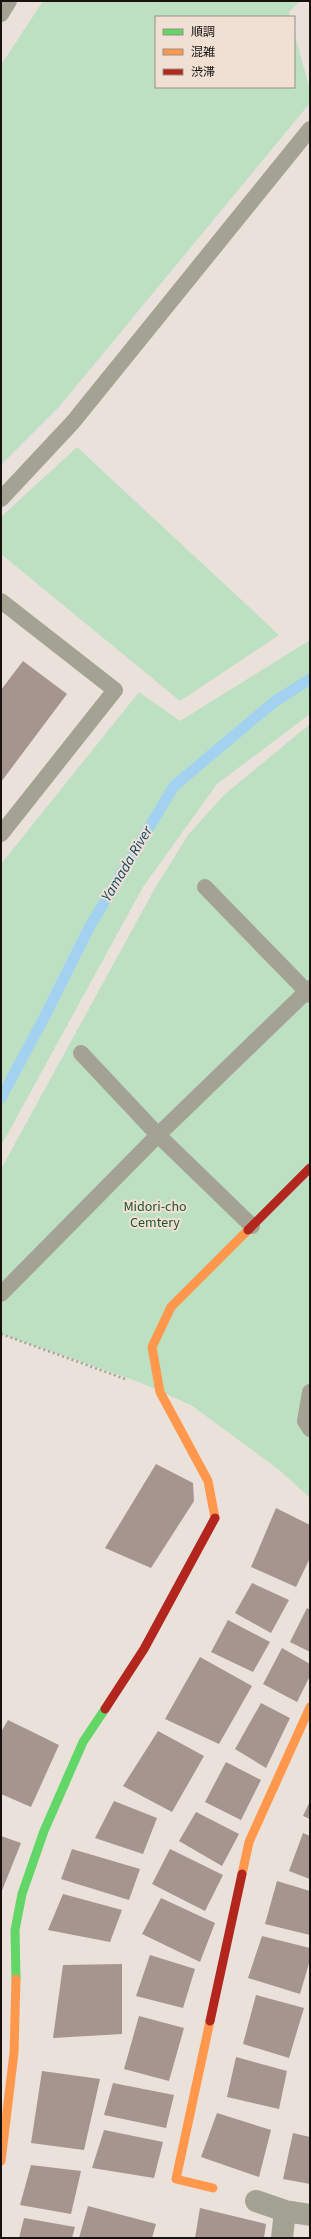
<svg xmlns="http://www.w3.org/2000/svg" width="311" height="2239" viewBox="0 0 311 2239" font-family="'Source Sans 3','Noto Sans JP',sans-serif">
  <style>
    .green { fill: #bde0c3 }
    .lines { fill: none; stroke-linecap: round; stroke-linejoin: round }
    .stream { stroke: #a2d2f0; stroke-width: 11 }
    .building { fill: #a6948f }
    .path { stroke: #a5a296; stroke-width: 2.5; stroke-dasharray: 2 3; stroke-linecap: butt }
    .lane { stroke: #a4a393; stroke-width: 16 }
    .street { stroke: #a4a393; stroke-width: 22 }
    .fast { stroke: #63d668; stroke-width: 9 }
    .slow { stroke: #ff974d; stroke-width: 9 }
    .jam { stroke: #b3261e; stroke-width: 9 }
    .labels { text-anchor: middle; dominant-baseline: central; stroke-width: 4; stroke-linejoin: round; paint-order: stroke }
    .park-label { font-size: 14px; fill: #1f5435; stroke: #f0e0d4 }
    .water-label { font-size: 15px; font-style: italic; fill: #0b4664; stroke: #f0e0d4 }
  </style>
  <rect width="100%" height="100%" fill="#eae1da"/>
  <path class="green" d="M43,1H300L289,12L290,17H156V87H294V32L310,90V103L59,407L1,465V65Z
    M77,447L279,635L180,701L1,554V517Z
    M310,640V714L217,784L143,887L1,1146V864L139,692L180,721Z
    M310,724V1498L278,1469L191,1405L139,1382L1,1334V1169L154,890L188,835L225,794Z"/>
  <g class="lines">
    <path class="stream" d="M1,1098L45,1016L90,926L174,786L274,702L310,679"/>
  </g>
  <path class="building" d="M23,661L67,694L1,782V690Z
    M156,1464L193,1483L194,1501L151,1568L105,1548Z
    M276,1508L310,1525V1558L296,1587L251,1567Z
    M252,1583L289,1600L271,1633L235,1613Z
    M307,1608L310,1610V1652L290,1642Z
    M228,1620L270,1642L253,1672L211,1652Z
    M282,1648L310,1664V1676L297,1702L263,1684Z
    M200,1657L252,1686L219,1744L165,1719Z
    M261,1703L290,1718L266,1768L235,1749Z
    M8,1720L59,1745L31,1807L1,1794V1732Z
    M158,1731L204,1756L172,1812L123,1786Z
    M226,1762L261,1780L241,1820L205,1802Z
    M114,1801L157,1818L143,1854L95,1838Z
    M310,1801V1819L303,1816Z
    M196,1812L239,1834L222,1866L179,1841Z
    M303,1833L310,1836V1879L289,1871Z
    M1,1836L21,1843L1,1893Z
    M72,1849L140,1869L129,1900L61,1879Z
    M170,1849L223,1875L205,1911L152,1884Z
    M277,1881L310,1891V1935L265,1924Z
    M63,1894L122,1910L110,1942L48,1930Z
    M161,1898L215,1923L200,1962L142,1934Z
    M262,1936L310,1948V1960L300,1994L248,1978Z
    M150,1955L195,1969L183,2008L136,1996Z
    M122,1964V2034L53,2038L63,1965Z
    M256,1995L304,2008L289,2058L243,2044Z
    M139,2016L184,2028L169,2081L124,2069Z
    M236,2057L287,2071L279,2109L227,2097Z
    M42,2071L100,2079L84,2150L31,2143Z
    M113,2083L174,2095L166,2128L104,2115Z
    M217,2113L271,2130L259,2177L201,2157Z
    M104,2130L163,2142L154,2178L92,2168Z
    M293,2133L310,2137V2184L283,2179Z
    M31,2165L81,2171L71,2214L20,2205Z
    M88,2206L156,2224L152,2238H79Z
    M200,2208L266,2224L264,2238H195Z
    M24,2218L75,2227L72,2238H19Z"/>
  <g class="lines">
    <path class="path" d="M1,1334L128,1380"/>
    <path class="lane" d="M1,14L9,1
      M1,499L73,422L310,129
      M1,601L115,690L1,834
      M205,887L310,995
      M81,1053L158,1135L252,1226
      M1,1294L158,1135L310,988
      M310,1392L305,1421L310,1429"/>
    <path class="street" d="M256,2201L285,2211L310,2215
      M282,2238L285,2211"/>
    <path class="fast" d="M16,1979L15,1930L22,1894L44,1831L83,1742L105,1709"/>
    <path class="slow" d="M215,1518L208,1481L160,1392L152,1347L171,1307L248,1230
      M242,1874L249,1842L310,1707
      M210,2021L176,2179L213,2188
      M1,2161L14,2053L16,1979"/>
    <path class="jam" d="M248,1230L310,1168
      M105,1709L144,1649L215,1518
      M210,2021L242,1874"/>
  </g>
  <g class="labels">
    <g class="park-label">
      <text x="155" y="1207">Midori-cho<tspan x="155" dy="16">Cemtery</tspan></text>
    </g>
    <g class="water-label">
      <text transform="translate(127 864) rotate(-59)">Yamada River</text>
    </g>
  </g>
  <rect width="311" height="2239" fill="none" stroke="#17120e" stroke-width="4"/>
  <rect x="155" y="16" width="140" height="72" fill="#f0e0d4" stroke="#998e85"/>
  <rect x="163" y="29" width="20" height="6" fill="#63d668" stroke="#998e85"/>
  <text x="191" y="36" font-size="12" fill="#17120e">順調</text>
  <rect x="163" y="49" width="20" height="6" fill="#ff974d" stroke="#998e85"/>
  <text x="191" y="56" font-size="12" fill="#17120e">混雑</text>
  <rect x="163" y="69" width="20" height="6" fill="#b3261e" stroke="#998e85"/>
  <text x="191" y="76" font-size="12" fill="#17120e">渋滞</text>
</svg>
